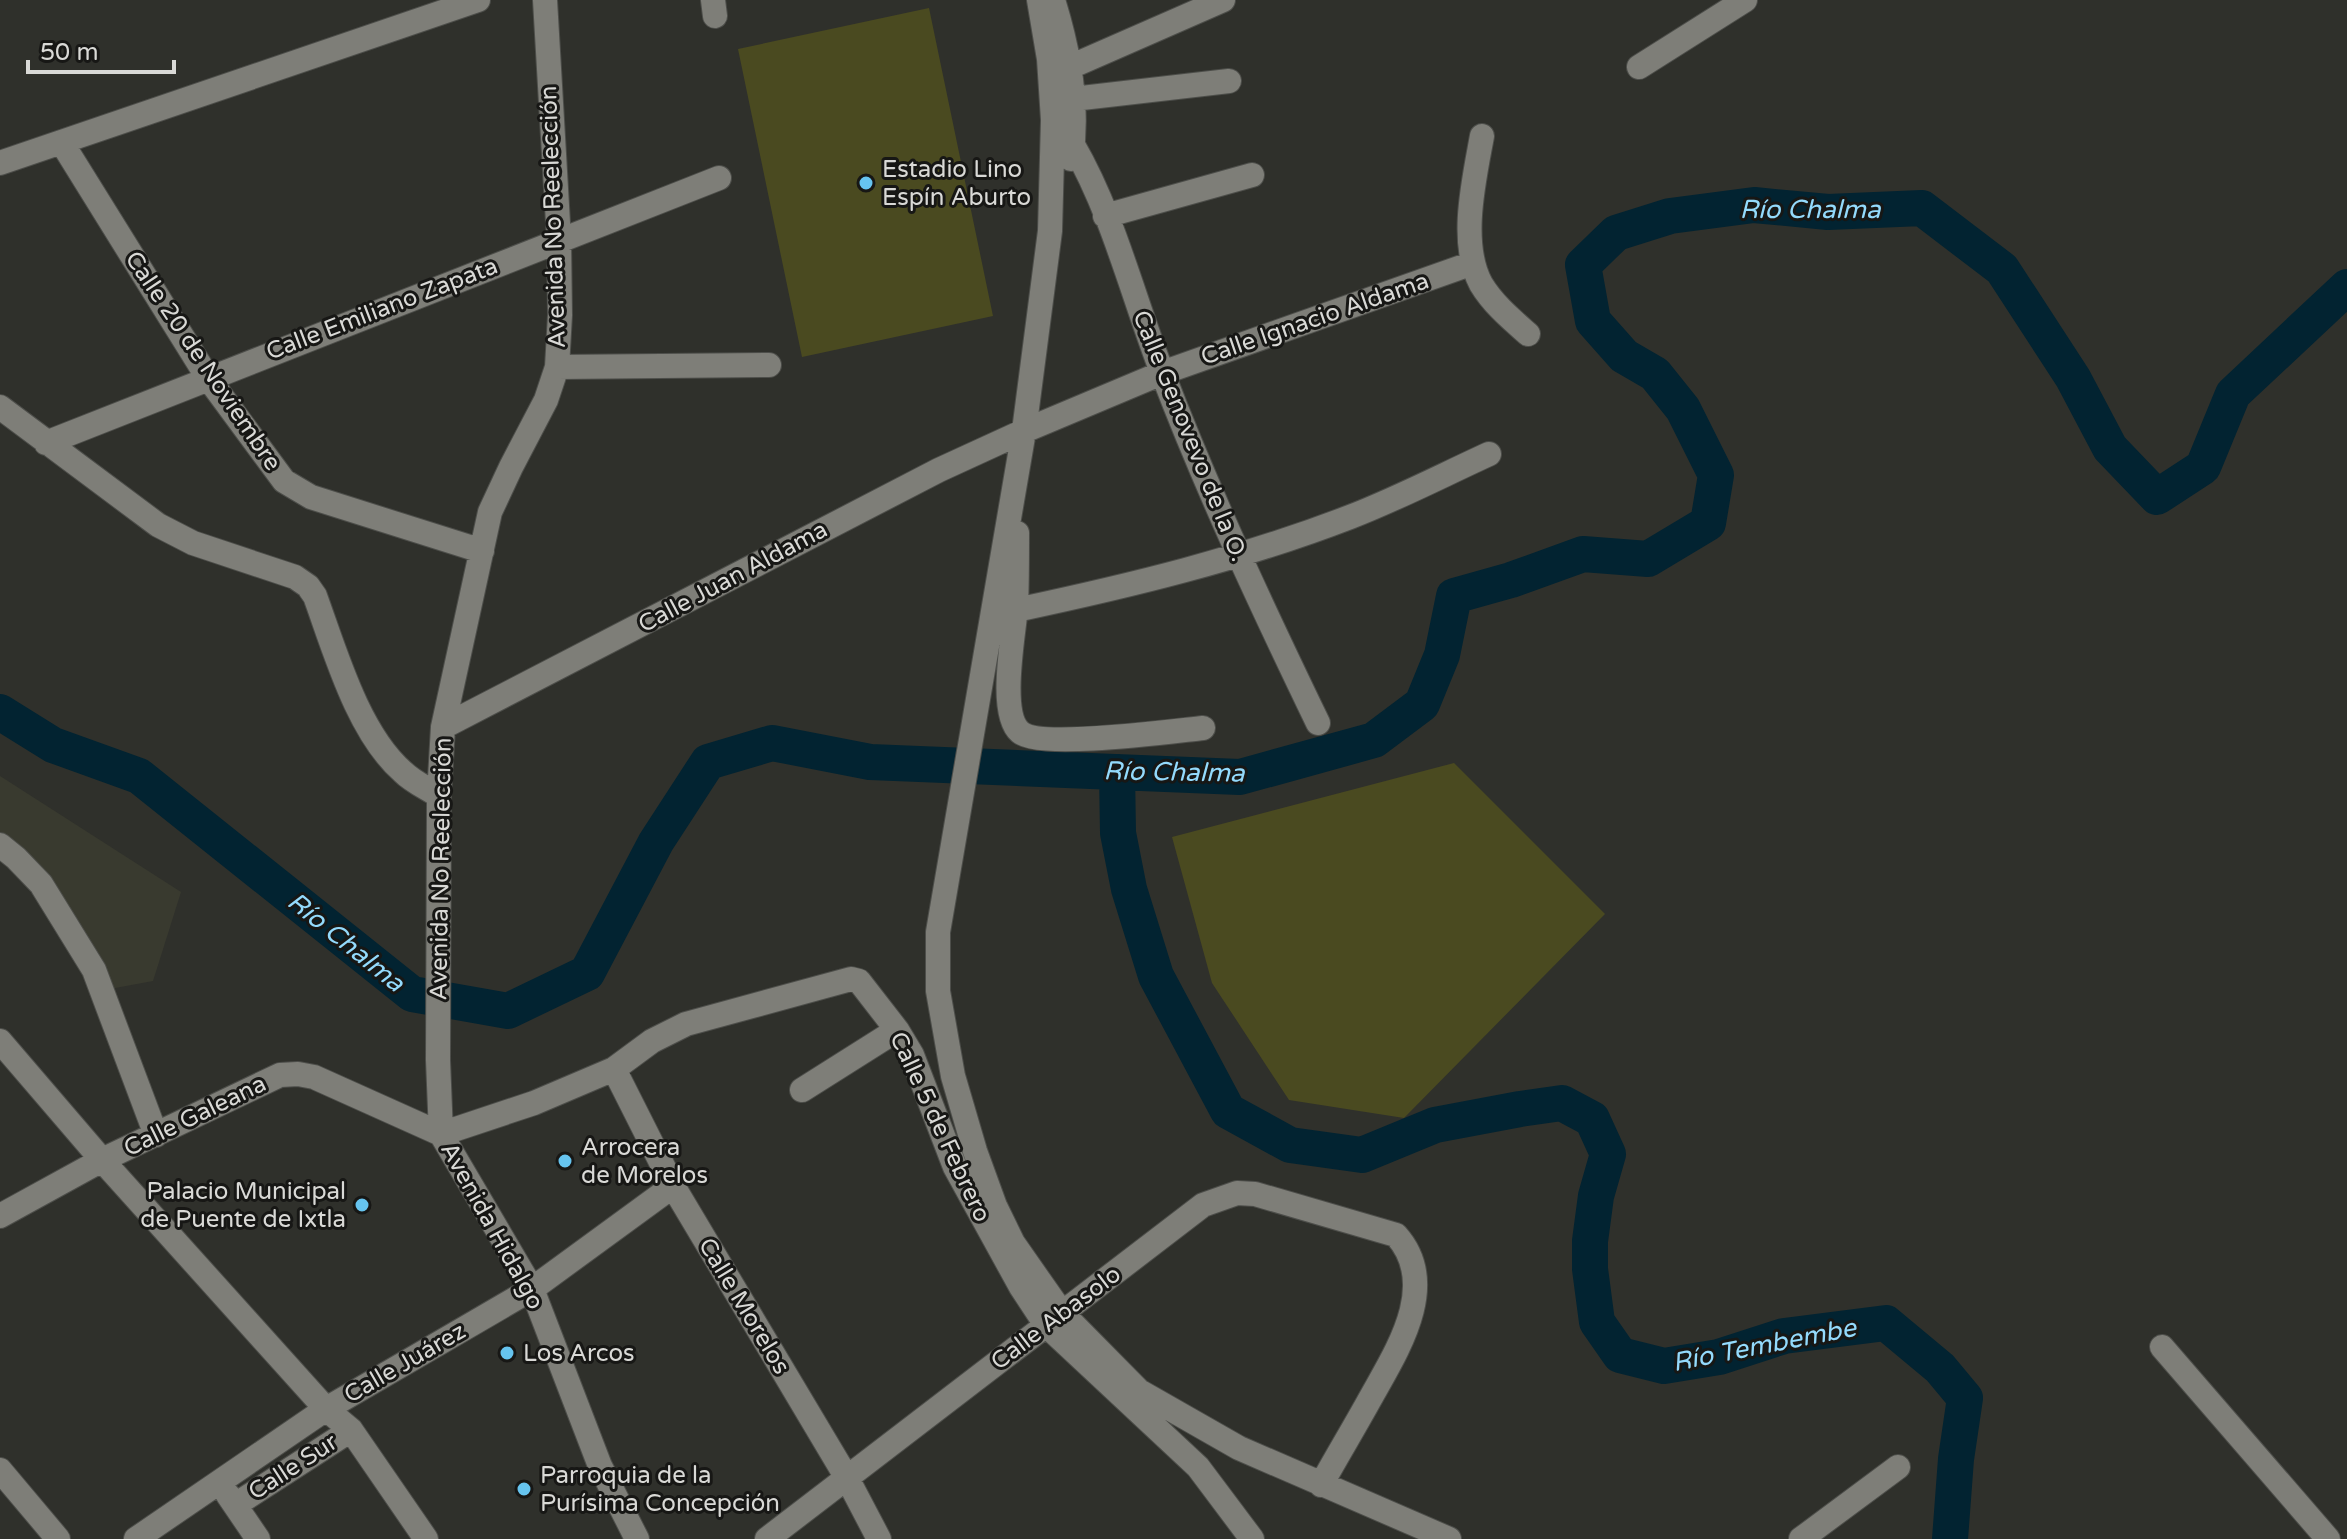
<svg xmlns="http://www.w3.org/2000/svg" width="2347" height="1539" viewBox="0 0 2347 1539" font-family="'Varela Round',sans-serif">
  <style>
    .built { fill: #393a2f }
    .green { fill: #4a4a20 }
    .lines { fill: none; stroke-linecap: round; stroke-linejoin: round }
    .river { stroke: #022331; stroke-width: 36 }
    .minor-casing { stroke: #4d4e4a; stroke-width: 26 }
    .minor { stroke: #7e7e78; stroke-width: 24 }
    .poi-dot { fill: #66c4ef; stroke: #171715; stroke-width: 3 }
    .labels { text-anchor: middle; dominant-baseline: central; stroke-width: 6; stroke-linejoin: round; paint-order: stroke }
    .poi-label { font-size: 24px; fill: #d9d9d6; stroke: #171715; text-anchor: start }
    .street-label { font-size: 24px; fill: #d9d9d6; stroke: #171715 }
    .water-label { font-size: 26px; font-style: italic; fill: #93dafc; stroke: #171715 }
  </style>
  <rect width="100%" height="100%" fill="#2f302b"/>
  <path class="built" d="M0,776L181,892L153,981L99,991L0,838Z"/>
  <path class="green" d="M929,8L993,316L802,357L738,49Z
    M1454,763L1605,914L1404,1118L1289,1100L1212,983L1172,837Z"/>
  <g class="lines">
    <path class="river" d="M0,712L53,745L139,776L412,994L508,1011L587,973L656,842L708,762L772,743L870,762L1240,777L1374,740L1422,704L1442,655L1454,596L1511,580L1583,554L1648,559L1708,523L1716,475L1683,409L1655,374L1624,356L1593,321L1583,265L1616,233L1670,216L1754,205L1828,212L1922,208L2002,269L2073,378L2110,448L2157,497L2203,467L2233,394L2347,287
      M1117,772L1118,833L1129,889L1156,976L1228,1111L1290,1145L1362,1155L1435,1125L1520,1109L1562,1103L1592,1119L1608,1154L1596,1196L1590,1241V1269L1597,1322L1620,1355L1664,1366L1719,1357L1784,1336L1886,1323L1940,1368L1965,1398L1956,1459L1950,1539"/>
    <g class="minor-casing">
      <path id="minor" d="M545,0L559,240L560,315L557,367L546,400L511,467L490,512L443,727L439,796L438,1060L441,1134L532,1289L600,1466L637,1539
        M713,0L715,16
        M1039,0L1049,59L1053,120L1050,231L1024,431L938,932V991L953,1076L975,1151L995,1206L1013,1243L1062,1313L1139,1391L1239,1448L1449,1539
        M1053,0C1069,51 1079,106 1071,159
        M1070,67L1223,0
        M1639,67L1745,0
        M1073,99L1229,81
        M1482,136C1474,180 1459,243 1481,284C1493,304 1511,319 1528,334
        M62,143L208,378L284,481L311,497L482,551
        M1073,145C1113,214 1133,297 1162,372C1208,492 1262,607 1318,723
        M0,163L478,0
        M1105,216L1252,175
        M557,367L769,365
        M0,407L158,525L193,543L295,577L308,586L315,596C335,651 358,733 403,772C413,782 427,788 439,796
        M46,443L719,178
        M1017,533C1017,557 1017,582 1016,606C1014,634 998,713 1020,732C1040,749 1173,731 1203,728
        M1016,610C1129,586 1241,559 1350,517C1397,499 1443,475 1489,454
        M443,727L939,470L1024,431L1162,373L1473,263
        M0,845L16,858L41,884L94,970L156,1135
        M0,1041L102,1160L326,1409L351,1430L426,1539
        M614,1069L673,1186L847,1478L879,1539
        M802,1090L897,1030
        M441,1134L534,1103L614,1069L652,1041L686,1024L851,979L859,981L897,1030L912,1055L955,1167L1021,1287L1046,1325L1198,1467L1252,1539
        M0,1216L102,1160L280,1075L298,1074L314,1077L441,1134
        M2162,1347L2328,1539
        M0,1470L58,1539
        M228,1495L258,1539
        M235,1505L351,1430
        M136,1539L326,1409L532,1289L673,1186
        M767,1539L1203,1205L1237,1193L1255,1194L1396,1235C1441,1285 1396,1352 1370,1399C1354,1428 1337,1456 1321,1485
        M1801,1539L1898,1467"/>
    </g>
    <use href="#minor" class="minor"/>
  </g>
  <g class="poi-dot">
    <circle cx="866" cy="183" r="8"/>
    <circle cx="565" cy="1161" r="8"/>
    <circle cx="362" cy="1205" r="8"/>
    <circle cx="507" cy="1353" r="8"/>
    <circle cx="524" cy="1489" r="8"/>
  </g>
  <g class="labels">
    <g class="poi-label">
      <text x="882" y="169">Estadio Lino<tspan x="882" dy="28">Espín Aburto</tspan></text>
      <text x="581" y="1147">Arrocera<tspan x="581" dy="28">de Morelos</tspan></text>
      <text x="346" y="1191" text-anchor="end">Palacio Municipal<tspan x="346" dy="28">de Puente de Ixtla</tspan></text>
      <text x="523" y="1353">Los Arcos</text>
      <text x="540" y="1475">Parroquia de la<tspan x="540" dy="28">Purísima Concepción</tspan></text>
    </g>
    <g class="street-label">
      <text transform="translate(553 217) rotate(-92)">Avenida No Reelección</text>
      <text transform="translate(382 309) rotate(-21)">Calle Emiliano Zapata</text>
      <text transform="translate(1315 319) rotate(-19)">Calle Ignacio Aldama</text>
      <text transform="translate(203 361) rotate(56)">Calle 20 de Noviembre</text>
      <text transform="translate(1190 436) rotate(68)">Calle Genovevo de la O.</text>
      <text transform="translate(733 577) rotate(-28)">Calle Juan Aldama</text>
      <text transform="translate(441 869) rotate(-89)">Avenida No Reelección</text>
      <text transform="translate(195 1116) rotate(-26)">Calle Galeana</text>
      <text transform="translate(940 1127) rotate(65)">Calle 5 de Febrero</text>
      <text transform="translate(492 1226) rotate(61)">Avenida Hidalgo</text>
      <text transform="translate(744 1306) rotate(59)">Calle Morelos</text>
      <text transform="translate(1056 1318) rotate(-37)">Calle Abasolo</text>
      <text transform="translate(405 1363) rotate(-30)">Calle Juárez</text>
      <text transform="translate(293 1467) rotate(-33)">Calle Sur</text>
    </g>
    <g class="water-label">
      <text x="1810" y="209">Río Chalma</text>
      <text transform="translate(1174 772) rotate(1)">Río Chalma</text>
      <text transform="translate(346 942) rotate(39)">Río Chalma</text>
      <text transform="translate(1764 1345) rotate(-11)">Río Tembembe</text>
    </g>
  </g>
  <path d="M28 60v12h146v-12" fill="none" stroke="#d9d9d6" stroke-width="4"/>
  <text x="40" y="60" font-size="24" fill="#d9d9d6" stroke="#171715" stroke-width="6" paint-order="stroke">50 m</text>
</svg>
